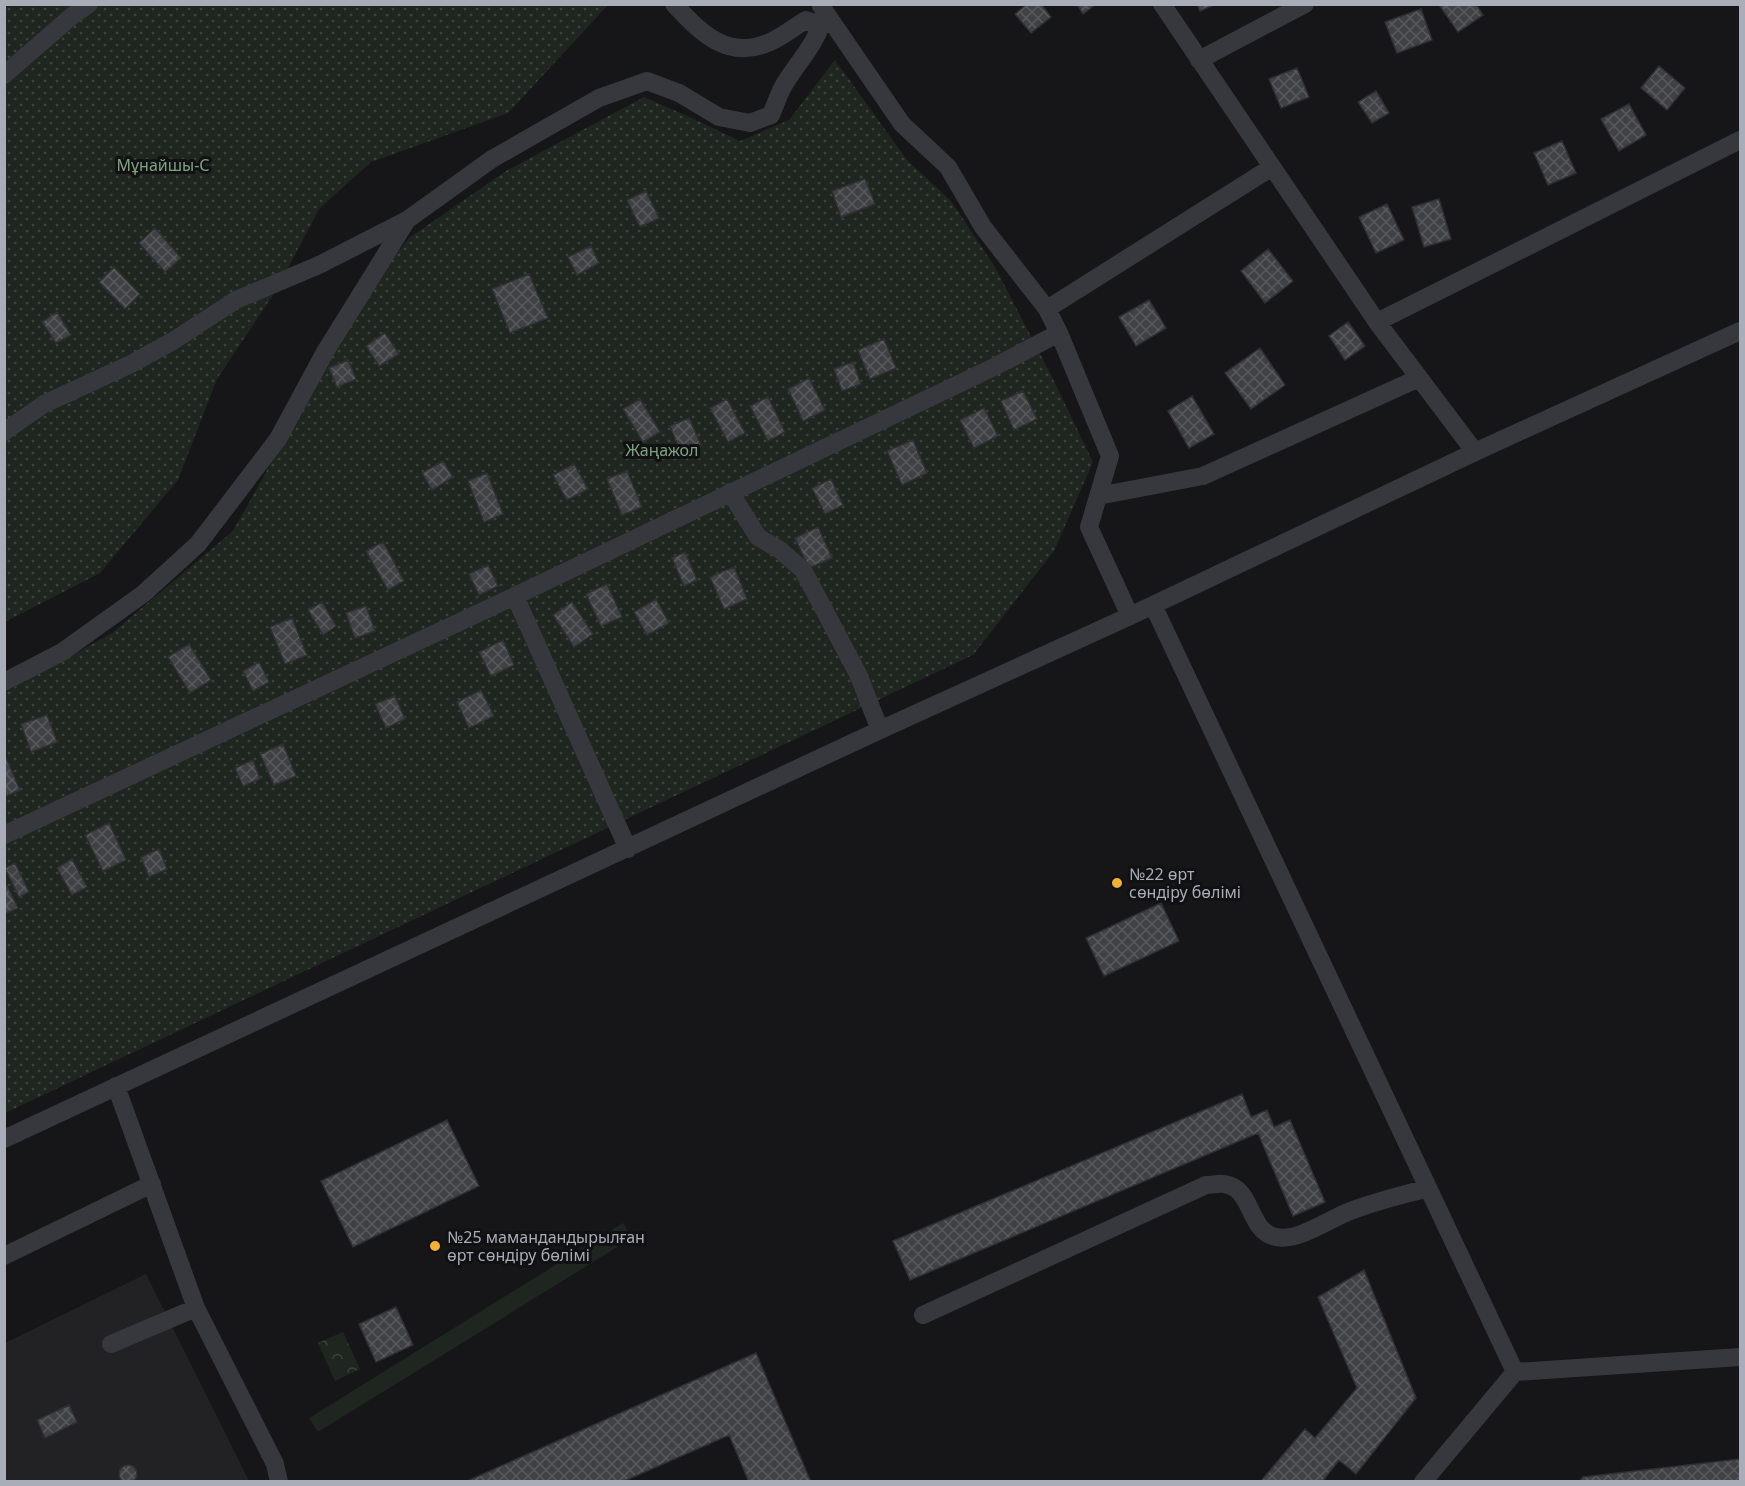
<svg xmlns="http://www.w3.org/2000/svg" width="1745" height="1486" viewBox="0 0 1745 1486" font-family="'Noto Sans',sans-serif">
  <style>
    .built { fill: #222225 }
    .grass { fill: #1e261f }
    .park { fill: url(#park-crowns) }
    .garden { fill: url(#garden-dots) }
    .building { fill: url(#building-cross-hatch); stroke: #303034; stroke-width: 1.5 }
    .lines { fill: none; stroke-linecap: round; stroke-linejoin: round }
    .minor { stroke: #37383d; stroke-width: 18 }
    .poi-dot { fill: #f2b134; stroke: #111113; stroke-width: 2 }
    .labels { text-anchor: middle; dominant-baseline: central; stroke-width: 6; stroke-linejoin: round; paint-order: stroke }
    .park-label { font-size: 16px; fill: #7fa381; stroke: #111113 }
    .poi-label { font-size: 16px; fill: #a8adb8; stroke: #111113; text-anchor: start }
  </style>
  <defs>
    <pattern id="park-crowns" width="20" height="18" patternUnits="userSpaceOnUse" patternTransform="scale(1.5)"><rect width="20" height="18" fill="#1e261f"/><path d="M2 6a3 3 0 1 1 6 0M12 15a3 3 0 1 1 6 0" fill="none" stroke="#3c433d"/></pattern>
    <pattern id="garden-dots" width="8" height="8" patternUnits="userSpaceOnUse" patternTransform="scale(1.5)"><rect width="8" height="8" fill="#1e261f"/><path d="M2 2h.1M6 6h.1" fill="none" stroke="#3c433d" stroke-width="1.8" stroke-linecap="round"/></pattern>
    <pattern id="building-cross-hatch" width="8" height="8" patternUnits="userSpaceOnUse" patternTransform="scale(1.5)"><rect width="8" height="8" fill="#404145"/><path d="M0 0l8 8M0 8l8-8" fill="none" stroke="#595a5e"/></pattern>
  </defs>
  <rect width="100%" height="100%" fill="#161618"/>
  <path class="built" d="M146,1274L249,1481L5,1482V1343Z"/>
  <path class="grass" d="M623,1223L632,1238L318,1432L309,1418Z"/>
  <path class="park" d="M343,1332L360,1369L335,1381L318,1343Z"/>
  <path class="garden" d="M5,4L608,5L508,113L371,162L319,209L277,289L217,379L178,480L100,573L5,622Z
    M835,60L907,160L951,201L995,267L1052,377L1093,462L1054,551L973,655L5,1113L4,693L112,633L233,531L369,288L409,238L506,171L644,97L694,119L740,141L789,120Z"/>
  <path class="building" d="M1027,4H1041L1051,17L1031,33L1015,14Z
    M1077,4H1096L1083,14Z
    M1197,4H1216L1200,11Z
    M1442,4H1476L1483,15L1458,32L1440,6Z
    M1421,9L1432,40L1397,53L1385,22Z
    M1659,66L1685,88L1667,110L1641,88Z
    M1297,68L1309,97L1281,108L1269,79Z
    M1376,91L1389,113L1372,123L1358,102Z
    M1629,104L1646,135L1619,151L1601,119Z
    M1562,141L1576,173L1548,185L1534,153Z
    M865,179L875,204L841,217L832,191Z
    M646,191L659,218L640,227L627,200Z
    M1439,199L1451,239L1424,247L1412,207Z
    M1387,204L1404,240L1376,253L1359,217Z
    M155,228L181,258L165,272L139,243Z
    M591,246L599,263L577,275L568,257Z
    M1268,249L1293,281L1265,303L1241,271Z
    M114,267L140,294L125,309L99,282Z
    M529,274L548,318L510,333L492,289Z
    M1149,300L1166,328L1136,346L1119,317Z
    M57,312L71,335L56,343L42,322Z
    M1348,322L1365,346L1345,360L1329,336Z
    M385,333L399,354L379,366L366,346Z
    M884,339L896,368L870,379L858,350Z
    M1260,348L1285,385L1251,409L1225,373Z
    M348,360L356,379L337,387L329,368Z
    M853,362L861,384L842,391L834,369Z
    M809,378L825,410L803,421L788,389Z
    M1023,391L1037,419L1014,430L1001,401Z
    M1192,396L1214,434L1189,448L1168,411Z
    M768,397L785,432L768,441L750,406Z
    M640,399L660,432L643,442L623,409Z
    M727,399L745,433L728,442L710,408Z
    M984,408L998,436L974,448L960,420Z
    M689,418L701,445L681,453L670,426Z
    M913,440L927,473L902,485L887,451Z
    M443,461L453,477L432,490L422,473Z
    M574,464L588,489L567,500L553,475Z
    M627,471L642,507L622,515L607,479Z
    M487,473L503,514L484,522L468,481Z
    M831,479L843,505L825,514L812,488Z
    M818,527L832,558L809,568L795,538Z
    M383,542L404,581L388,590L366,551Z
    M685,552L697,580L684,586L672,558Z
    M488,565L498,586L479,595L469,574Z
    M734,567L747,599L724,609L710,577Z
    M607,584L622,617L601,626L586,594Z
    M656,599L669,623L647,635L634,612Z
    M322,602L336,626L323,635L308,610Z
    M572,602L593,634L574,647L553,615Z
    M366,606L375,631L355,638L346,613Z
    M292,618L307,655L285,664L270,627Z
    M503,640L514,665L491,676L479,652Z
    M189,644L211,680L190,693L168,657Z
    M259,662L269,682L253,691L243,671Z
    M481,690L494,716L469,728L457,702Z
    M395,696L405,719L386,728L375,704Z
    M47,715L57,742L31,752L21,724Z
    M283,744L296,776L274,785L260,754Z
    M5,756L20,790L4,797V757Z
    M253,760L260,779L243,786L235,768Z
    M109,823L126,860L103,871L85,835Z
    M159,849L167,869L149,877L141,857Z
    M72,859L87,887L72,895L57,868Z
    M15,863L29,892L19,897L5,868Z
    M4,880L18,908L4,914Z
    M1161,903L1179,941L1104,976L1086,938Z
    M1242,1094L1251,1117L1267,1110L1274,1127L1290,1120L1325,1202L1293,1216L1258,1133L910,1280L893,1241Z
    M447,1120L479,1186L353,1247L321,1181Z
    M1364,1270L1416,1398L1356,1474L1339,1460L1322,1482H1260L1305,1429L1315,1438L1357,1388L1318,1297Z
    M396,1307L413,1345L376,1362L359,1324Z
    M756,1353L811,1482H749L729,1435L622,1482H465Z
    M69,1405L77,1422L45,1438L37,1420Z
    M1740,1459V1482H1579L1583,1477Z
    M119 1474a9 9 0 1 1 18 0a9 9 0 1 1-18 0Z"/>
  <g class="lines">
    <path class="minor" d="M674,4C701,33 728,61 770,42C782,37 794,27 806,20L822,26
      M1162,4L1377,322L1475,452
      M821,6L902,124L948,167L983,227L1047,309L1059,333L1110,456L1089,527L1130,616
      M1199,60L1305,4
      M4,75L72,16L89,4
      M1047,309L1272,167
      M1377,322L1740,140
      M4,432L44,404L131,364L173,341L236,300L319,265L407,220
      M730,492L758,537L780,550L803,570L858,674L880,730
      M1098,496L1203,476L1419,378
      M515,596L628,849
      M1153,605L1515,1372
      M4,682L62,652L143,594L198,544L278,439L325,352L407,220L492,159L599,98L647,81L679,93L719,117L750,123L771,115C776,103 780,90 787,80C803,56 817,42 825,13
      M4,835L515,596L994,367L1059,333
      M116,1086L196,1308L275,1464L279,1482
      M4,1139L880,730L1130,616L1475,452L1740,331
      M4,1256L152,1184
      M923,1315L1206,1185C1212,1185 1219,1183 1224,1184C1254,1188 1247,1231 1276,1237C1299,1242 1330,1218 1353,1210C1377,1201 1403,1195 1428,1188
      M111,1344L196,1308
      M1423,1482L1515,1372L1740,1357"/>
  </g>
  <g class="poi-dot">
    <circle cx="1117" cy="883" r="6"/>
    <circle cx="435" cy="1246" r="6"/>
  </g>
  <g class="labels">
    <g class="park-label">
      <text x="163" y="165">Мұнайшы-С</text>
      <text x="662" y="450">Жаңажол</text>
    </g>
    <g class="poi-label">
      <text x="1129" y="874">№22 өрт<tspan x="1129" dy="18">сөндіру бөлімі</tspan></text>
      <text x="447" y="1237">№25 мамандандырылған<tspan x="447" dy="18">өрт сөндіру бөлімі</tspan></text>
    </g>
  </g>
  <rect width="1745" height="1486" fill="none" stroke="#a8adb8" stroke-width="12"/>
</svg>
